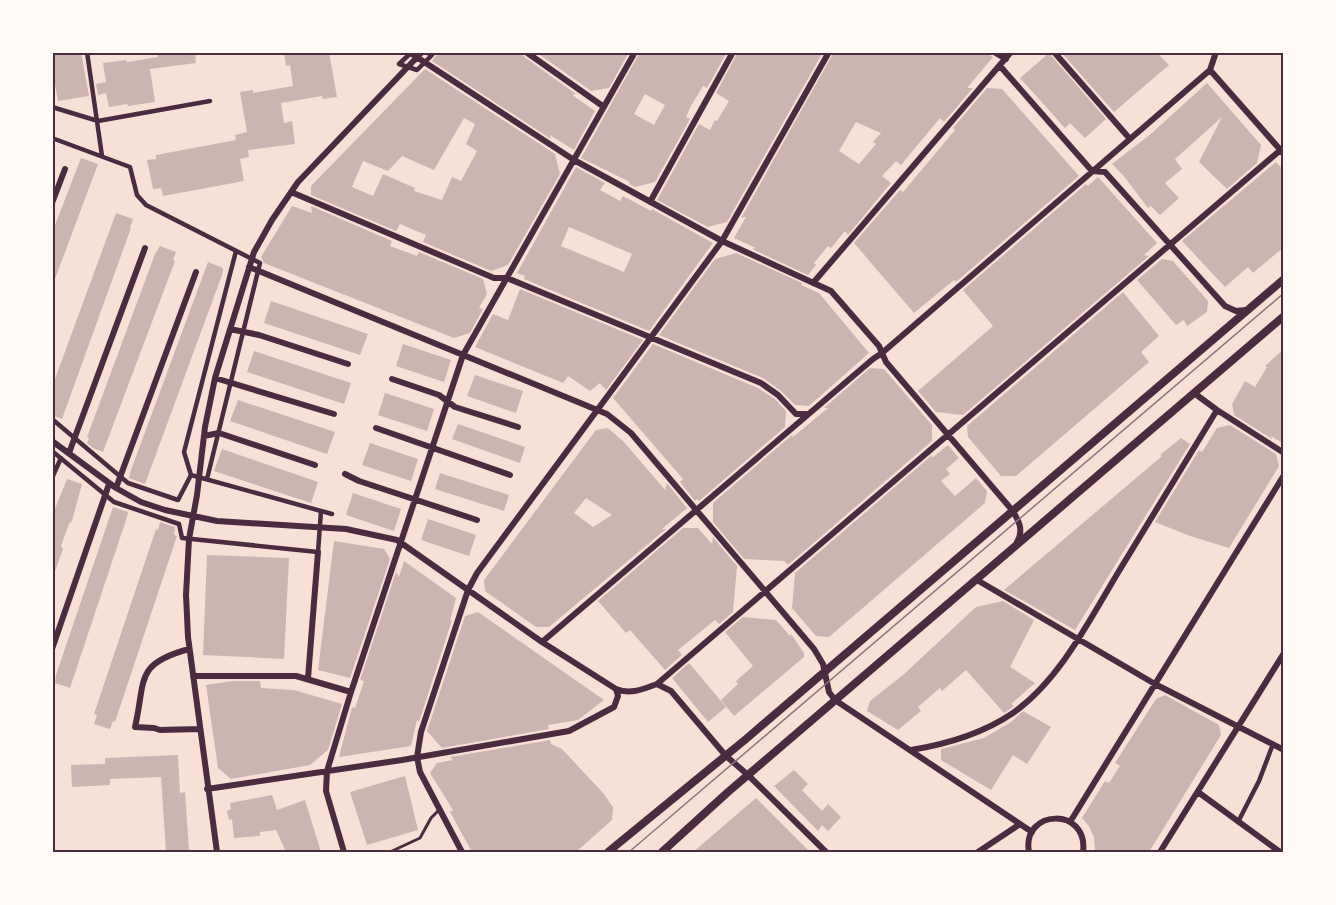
<svg xmlns="http://www.w3.org/2000/svg" width="1336" height="905" viewBox="0 0 1336 905" font-family="'Nunito Sans',sans-serif">
  <style>
    .building { fill: #ccb4b1; fill-rule: evenodd }
    .lines { fill: none; stroke-linecap: round; stroke-linejoin: round }
    .service { stroke: #4a2c40; stroke-width: 3 }
    .pedestrian { stroke: #4a2c40; stroke-width: 4.5 }
    .minor { stroke: #4a2c40; stroke-width: 6 }
    .tertiary { stroke: #4a2c40; stroke-width: 8 }
    .tram { stroke: #8f747c; stroke-width: 1.5 }
    .neatline { fill: none; stroke: #4a2c40; stroke-width: 2 }
  </style>
  <rect width="100%" height="100%" fill="#f7e1d7"/>
  <path class="building" d="M52,52H81L89,96L58,101L52,68Z
    M158,52H195L196,63L150,69L155,102L128,106L127,104L109,107L106,93L98,95L96,84L106,82L103,63L126,60L127,62L158,57Z
    M284,52H329L337,97L323,99L322,96L281,103L284,123L292,121L295,144L248,150L249,157L240,159L244,181L163,196L161,188L153,189L147,160L156,159V155L236,140L235,135L247,132L240,92L253,90V93L293,86L290,65L286,66Z
    M439,52H521L523,56L576,94L572,95L595,111L574,150L550,135L551,139L432,61Z
    M536,52H629L609,88L591,91Z
    M640,52H727L707,88L703,86L691,106L686,117L690,119L655,182L635,187L629,184L630,182L581,158ZM645,94L665,105L654,125L634,114Z
    M738,52H823L727,222L708,227L657,200L699,124L710,130L715,120L717,121L729,101L716,93Z
    M834,52H984L993,57L967,88H973L944,122L940,118L901,165L896,161L882,176L891,183L848,235L845,231L831,248L828,246L814,263L816,265L808,275L752,249L756,248L734,238L746,217L741,218ZM856,122L881,133L873,142L876,144L859,164L839,151Z
    M1061,52H1156L1169,65L1114,112Z
    M1049,53L1106,119L1085,138L1070,123L1065,128L1020,78Z
    M425,69L555,154L560,174L508,265L491,271L423,242L426,235L400,224L396,231L311,195V186ZM464,118L475,124L466,144L477,151L461,181L452,177L442,200L414,191L415,188L383,174L373,196L352,187L363,161L388,171L402,156L434,170Z
    M1207,83L1261,145L1257,163L1227,189L1199,162L1222,117L1175,159L1182,169L1165,183L1179,198L1160,215L1151,206L1148,208L1123,175L1112,164L1152,133Z
    M987,88L1002,89L1079,176L956,282L954,280L914,313L854,243L900,190L903,192L955,130L953,128Z
    M81,158L98,164L52,287V233Z
    M1276,162L1284,171V247L1253,273L1248,267L1225,287L1182,241Z
    M576,167L605,183L600,190L620,201L623,196L651,211L652,209L713,243L649,331L524,279L525,276L517,273ZM569,227L632,254L624,272L561,246Z
    M1098,177L1157,243L1144,255L1149,256L963,415L936,412L918,391L993,326L963,290L1086,184L1088,186Z
    M292,206L312,213L311,206L392,241L390,246L417,256L419,252L483,279L487,294L479,308L483,309L470,333L454,338L264,263L261,257Z
    M116,213L133,219L130,228H131L62,419L52,415V387Z
    M160,246L176,252L173,260L175,261L103,452L93,448L87,443L89,438L87,437L155,254Z
    M736,253L802,283L801,285L819,293L869,353L809,406L795,405L781,391L763,378L659,335L715,259Z
    M1162,259L1173,261L1208,301L1207,312L1187,326L1184,320L1176,325L1137,280Z
    M208,262L223,268L222,275L145,484L129,478L131,470Z
    M520,289L643,340L606,390L600,383L590,391L568,376L563,383L475,347L493,314L508,320Z
    M1123,292L1159,336L1141,352L1149,362L1016,476H1001L968,437L967,426Z
    M271,301L368,334L360,355L264,323Z
    M403,344L451,360L444,382L396,366Z
    M653,344L758,388L775,399L786,411L785,427L699,501L697,499L695,501L680,482L683,479L613,398Z
    M1284,349V444L1271,436L1272,439L1234,415L1232,404L1245,381L1255,387L1267,367L1265,366Z
    M254,351L351,383L344,404L247,372Z
    M870,368L884,369L932,425V441L788,565L784,561L744,559L713,522V503L792,435L793,437L828,408H824Z
    M475,375L523,391L516,413L467,396Z
    M385,393L434,409L427,431L378,415Z
    M238,400L335,432L327,454L230,421Z
    M458,424L525,447L520,463L452,439Z
    M1230,425L1276,454L1279,466L1229,548L1190,536L1155,522L1199,450L1202,452L1217,428Z
    M608,428L624,442L665,490L667,483L687,508L662,529H666L549,627H536L485,591L484,580L596,430ZM586,498L612,515L593,527L574,513Z
    M1181,438L1190,444L1075,630L1004,590L1162,456L1160,455Z
    M370,443L418,459L411,481L362,465Z
    M948,445L959,458L946,469L950,474L941,481L955,496L976,478L987,491L985,503L829,637L816,636L792,608L795,573L932,455V458Z
    M222,449L318,482L311,503L214,471Z
    M440,473L509,495L504,511L435,489Z
    M67,479L82,484L72,521L69,524L61,546L63,549L54,574H52V519L54,511Z
    M353,493L401,509L394,531L346,515Z
    M113,507L128,512L127,517L70,688L55,683L56,675Z
    M428,519L476,535L469,556L421,540Z
    M160,522L175,527L174,535L177,536L115,722L113,721L110,729L94,724L97,715L94,714L156,529L158,530Z
    M683,528H698L712,544L713,537L737,566L733,612L719,624L715,620L678,650L682,655L665,670L630,630L626,633L598,601Z
    M334,541L384,549L390,559L350,678L318,670Z
    M207,555L289,558L284,659L203,655Z
    M404,561L456,598L450,621L452,620L419,722L417,720L411,746L339,757L352,707L355,708L364,681L360,680L396,572L399,577Z
    M1003,601L1034,620L1010,667L1035,683L1011,704L1014,706L1004,713L966,670L942,691L940,688L918,707L921,711L898,730L867,711L870,701L903,675L976,607Z
    M478,612L604,700L578,720L548,725L549,729L442,748L427,731L465,616Z
    M743,617L776,620L790,636L791,634L804,653V657L734,716L721,700L738,684L736,681L753,666L725,632Z
    M689,663L726,707L708,722L672,678Z
    M233,681H260L261,688L294,690L342,704L328,750L310,765L231,779L218,768L206,685Z
    M1165,695L1219,725L1221,735L1149,852H1095L1094,837L1089,826L1082,818L1105,781L1109,783L1120,766L1115,763L1156,699Z
    M1023,711L1051,727L1027,764L1013,755L991,790L941,760V749L984,738L1011,722Z
    M550,740L551,744L562,749L603,793L613,807L612,820L576,852H472L450,812L453,810L430,773L437,763L453,760L450,757Z
    M178,755L180,793L185,792L189,852H166L161,777L110,779V785L72,787L71,765L105,764V758Z
    M794,770L808,784L802,790L822,811L828,804L841,817L828,831L822,825L818,831L774,786Z
    M405,776L418,830L367,845L350,792Z
    M272,795L277,810L305,800L321,852H286L276,830L260,832V836L234,838L232,819L229,820L227,811L231,809L230,803Z
    M756,798L810,852H693Z"/>
  <g class="lines">
    <path class="service" d="M390,852L420,838L431,818L438,811"/>
    <path class="pedestrian" d="M87,52L102,156
      M412,52L399,64L417,70L432,55L425,52
      M52,107L98,121L210,101
      M52,138L130,167L137,195L146,205L260,263L207,479
      M52,419L128,483L178,500L191,475L332,514
      M52,451L114,502L179,524L182,538L318,552L321,511
      M191,475L184,452L236,251
      M52,478L61,458
      M1238,822L1259,781L1273,744"/>
    <path class="minor" d="M409,52L574,160L722,241L831,291L879,346L886,362L1012,510C1019,521 1024,530 1017,542
      M526,52L604,107
      M994,52L1006,59
      M1054,52L1130,139
      M1000,66L1092,171L1105,172L1225,306L1236,311L1246,310
      M1210,70L1284,154
      M291,192L494,278H507L761,383L778,395L796,414H806
      M650,202L733,52
      M52,203L65,169
      M249,267L607,414L631,433L814,649L823,664L829,692L835,700L1032,832
      M813,283L1011,52
      M230,329L259,335L348,364
      M215,378L334,414
      M392,379L439,395L455,407L518,427
      M1194,393L1217,410L1284,453
      M376,428L510,475
      M204,436L219,433L315,465
      M52,441L116,488L141,502L165,510L217,521L346,529L397,540L542,642L616,689C631,695 643,689 657,684L1284,147
      M69,453L145,248
      M345,474L359,481L477,520
      M116,488L196,272
      M977,580L1155,684L1284,750
      M542,642L873,359L882,353L1210,70L1216,52
      M52,649L109,484
      M189,649C134,664 146,680 135,727L154,728L160,730L199,729
      M193,676H296L351,692
      M308,678L318,552
      M657,684L671,691L726,756L748,775L826,852
      M911,750C948,744 982,734 1013,713C1060,680 1090,619 1119,571C1152,517 1184,464 1217,410
      M207,789L402,760L569,731L614,707L618,696L616,689
      M1198,792L1280,852
      M1070,822L1284,475
      M217,852L188,637L186,595L189,539L197,495L205,427L215,378L254,252L272,220L298,182L422,52
      M344,852L326,791L327,771L351,692L463,355L635,52
      M462,852L420,772L417,757L421,732L468,590L477,573L722,241L829,52
      M978,852L1020,824
      M1029,852C1021,809 1089,806 1083,852
      M1160,852L1284,653"/>
    <path class="tertiary" d="M608,852L746,739L1284,279
      M662,852L728,792L1284,316"/>
    <path class="tram" d="M629,852L1284,293"/>
  </g>
  <rect width="1336" height="905" fill="none" stroke="#fffaf5" stroke-width="108"/>
  <rect x="54" y="54" width="1228" height="797" class="neatline"/>
</svg>
